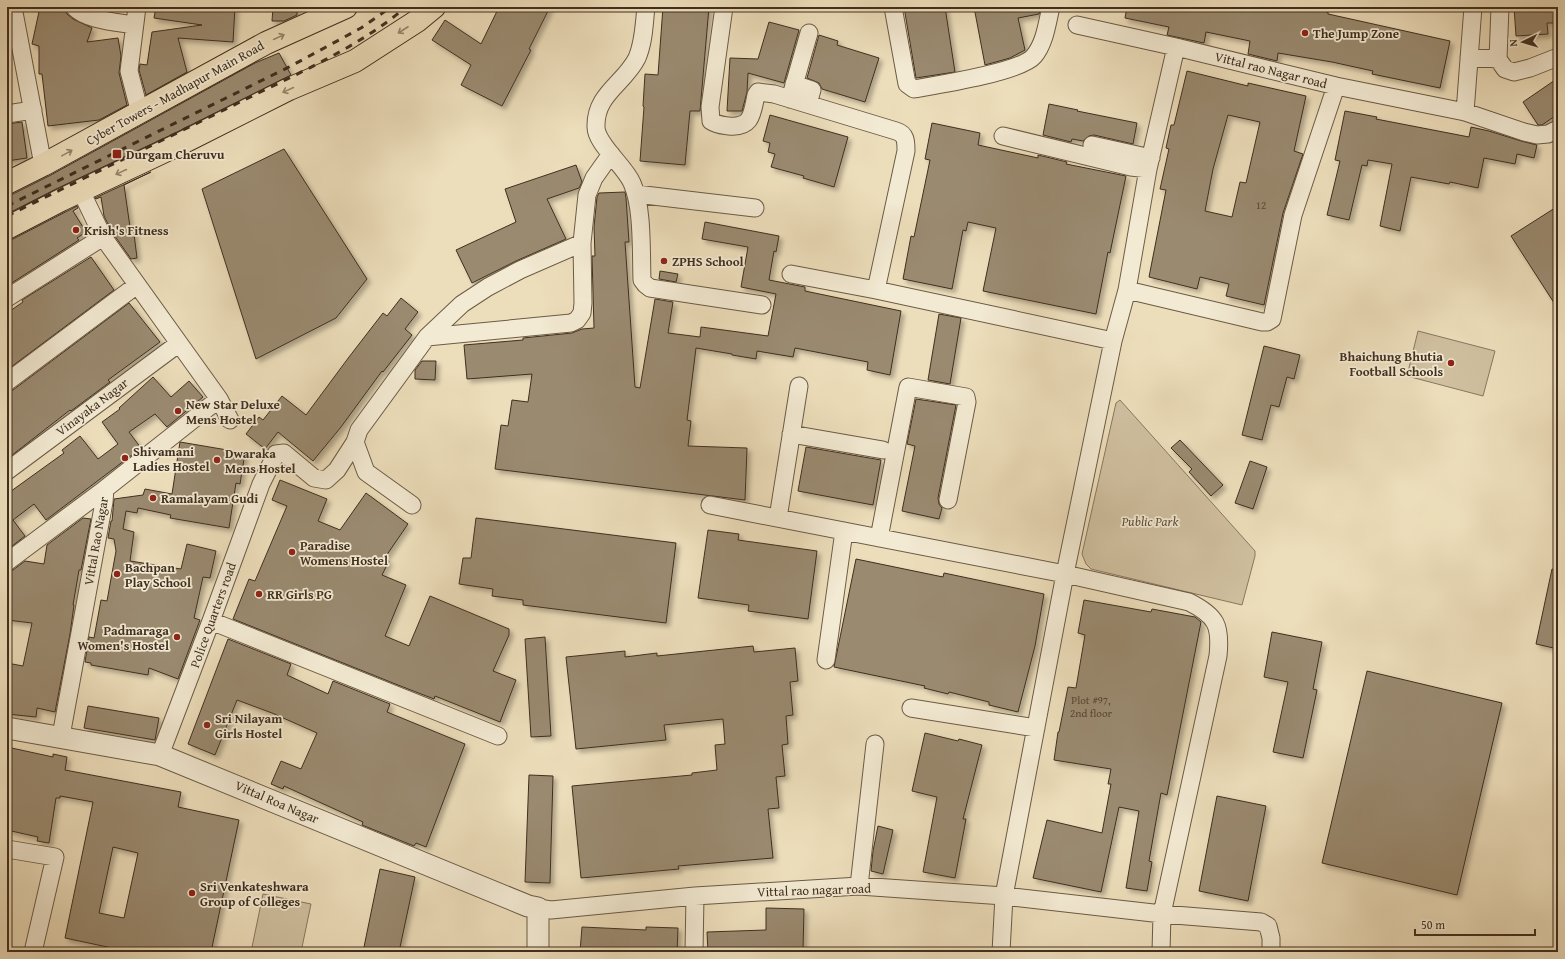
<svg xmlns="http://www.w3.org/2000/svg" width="1565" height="959" viewBox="0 0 1565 959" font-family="'Gentium Book Plus',serif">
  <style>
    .green { fill: #d0c0a0; stroke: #887860 }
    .building { fill: #9a8a70; stroke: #402f1f; fill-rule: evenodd; filter: url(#shadow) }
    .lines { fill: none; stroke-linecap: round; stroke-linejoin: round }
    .minor-casing { stroke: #6b5b46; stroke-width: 19 }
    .tertiary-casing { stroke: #6b5b46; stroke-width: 23 }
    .primary-casing { stroke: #402f1f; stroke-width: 24 }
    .minor { stroke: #f3ead3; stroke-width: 17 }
    .tertiary { stroke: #f3ead3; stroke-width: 21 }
    .primary { stroke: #eddebb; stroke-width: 22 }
    .rail { stroke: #402f1f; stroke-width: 3; stroke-dasharray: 7 7; stroke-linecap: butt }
    .oneway { stroke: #96866d }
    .poi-dot { fill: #8f2418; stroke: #f3ead3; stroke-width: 1.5 }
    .labels { text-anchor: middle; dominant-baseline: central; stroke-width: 3.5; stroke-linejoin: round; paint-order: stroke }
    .number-label { font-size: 11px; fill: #564633 }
    .poi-label { font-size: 13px; font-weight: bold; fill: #402f1f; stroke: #f3ead3; text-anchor: start }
    .street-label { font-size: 13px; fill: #402f1f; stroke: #f3ead3 }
    .park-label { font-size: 13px; font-style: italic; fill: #5d4c39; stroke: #f3ead3 }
  </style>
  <defs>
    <filter id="shadow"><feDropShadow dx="3.5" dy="3.5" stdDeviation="2" flood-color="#0004"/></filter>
  </defs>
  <rect width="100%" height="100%" fill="#eddebb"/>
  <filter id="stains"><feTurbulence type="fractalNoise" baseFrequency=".005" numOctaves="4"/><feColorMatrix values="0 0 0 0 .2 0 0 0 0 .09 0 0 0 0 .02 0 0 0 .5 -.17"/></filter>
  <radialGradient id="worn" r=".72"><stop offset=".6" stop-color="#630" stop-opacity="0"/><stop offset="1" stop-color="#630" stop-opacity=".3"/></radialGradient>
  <path class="green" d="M1418,331L1495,351L1483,396L1407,376Z
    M1120,400L1255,551V556L1242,605L1091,569L1086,564L1082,554L1116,403Z
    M263,894L311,904L301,952H251Z"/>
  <path class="building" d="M40,7H64L67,14L73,19L92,28L87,42L118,38L121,56L119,73L127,105L99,120L48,126L42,74H39V46L32,44Z
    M156,7H235L233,42L178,38L187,72L146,95L139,70L140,64L147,65L152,32L202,25L154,18Z
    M273,7H297V15L284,21H272Z
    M499,7H550L529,49L531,50L502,106L461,85L471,65L432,40L445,20L481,44Z
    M663,7H709L700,111H690L685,165L640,161L644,107L643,106L645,74L658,75Z
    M904,7H945L955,72L916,78Z
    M974,7H1041L1039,14L1018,18L1025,50L1010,58L985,65Z
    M1127,7H1297L1328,12V14L1450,41L1440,88L1372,74L1373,71L1332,62L1278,53L1277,61L1248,54L1250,41L1206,32L1204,43L1167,35L1169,27L1125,18Z
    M1514,7H1558V23H1547L1548,34L1516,36Z
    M769,22L799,30L784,83L748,73L747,92L742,111H727L730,58L758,59Z
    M819,35L838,41L837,45L879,58L865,102L822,89L819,83L807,78Z
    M279,53L291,75L175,133L56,189L7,214V195L13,194L49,176L255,63Z
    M1187,71L1248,86V83L1306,96L1294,151L1303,154L1283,213L1264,305L1226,296L1229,284L1200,277L1197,289L1149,277L1166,190L1160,189L1169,149L1166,148L1171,125H1174ZM1228,115L1260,122L1246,183L1240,182L1232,217L1205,211L1213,169Z
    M1558,78V114L1542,125H1538L1523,102Z
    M1049,104L1078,110L1077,111L1137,123L1133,144L1094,135L1089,136L1083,141L1072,139L1071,142L1043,135Z
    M1345,111L1377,117L1376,119L1469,137L1471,127L1489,131L1521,141L1537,145L1534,158L1517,154L1515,164L1484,158L1478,188L1450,182L1449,184L1411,177L1400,231L1380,226L1392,164L1368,160L1367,166L1362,165L1349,220L1327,215L1340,161L1335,160Z
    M770,115L848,137L834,187L803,178L804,176L771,167L775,154L768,152L770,143L763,141Z
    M22,122L27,158L7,161V124Z
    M932,123L980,133L978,145L1038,158V155L1067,162L1066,164L1126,176L1110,253L1108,252L1096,314L983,291L996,228L968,222L966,231L963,230L952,289L903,279L911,236L914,237L930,160L925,159Z
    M284,149L367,279L336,318L256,359L202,189Z
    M576,165L582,182L579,188L547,199L566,239L516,261L472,283L456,250L516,222L505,189Z
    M151,172L124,185L130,227L133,226L137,258L131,259L112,232L104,216L101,197L96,199L95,198Z
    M625,192L626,198L629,242H625L635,387L640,388L655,299L673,302L668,333L700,337L701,327L768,336L776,294L741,287L748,247L702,239L705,222L779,236L776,252L774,251L769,280L805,287V291L901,311L890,375L867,370L868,362L795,348L793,357L757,351L756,359L732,355V354L696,348L687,420L691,421L688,446L747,448L745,500L495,469L501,425L508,426L512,400L528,402L532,374L467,379L464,345L523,340V338L572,333L582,329L594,328L592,256H595L594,227L597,197L599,193Z
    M77,206L78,208L73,211L86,232L77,238L79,240L10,284L7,280V240L13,239Z
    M1558,206V309L1511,236Z
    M91,257L114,290L7,370V313L23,302L22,300Z
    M660,271L678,274L676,282L659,279Z
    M401,298L418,312L405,329L412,335L383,372L382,371L341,427L313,461L278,432L265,449L246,434L259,417L263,420L282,396L306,415L349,357L383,313L387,316Z
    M129,303L160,342L108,380L110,382L71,411L70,410L7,459V392L13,390Z
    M939,314L961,318L950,384L928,380Z
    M1264,346L1300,355L1294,379L1287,377L1279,407L1271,405L1262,440L1242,435Z
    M422,361H436L435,380L415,379V370Z
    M153,377L171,397L189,381L203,397L167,427L155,414L129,432L141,448L46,520L34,504L13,520L25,536L7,550V494L64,453L62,450L80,436L98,459L118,444L102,422L120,409L119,408Z
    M916,399L956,405L938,498L939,504L942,508L939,519L902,511L915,446L907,444Z
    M1180,440L1223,485L1211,496L1189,472L1192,469L1171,448Z
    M180,442L245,453L240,484L236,483L229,528L170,518L171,515L138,508L137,513L126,511L123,529L134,532L130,561L181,569L187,544L216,551L210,578L203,577L194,618L200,620L178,679L149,668L148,675L91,665V663L85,662L89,637L94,638L101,600L107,601L116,551L114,539L108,538L111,521H112L114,499L143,495L145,489L172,494Z
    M806,447L881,460L873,505L798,491Z
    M1250,461L1267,467L1253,509L1235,503Z
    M280,480L327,499L318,521L340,530L366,493L408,524L384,559L389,561L382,575L406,585L385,636L409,646L430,596L509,629V635L493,671L516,680L500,722L435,696L434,699L398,685L233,619L249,579L255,581L287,506L272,500Z
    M83,518L91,519L81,570H79L73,605H74L70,634L55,712L37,708L36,717L7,714V663L23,666L32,623L7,620V572L13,570L25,561L44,564L47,545Z
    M476,518L676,543L666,623L523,605V600L492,596L493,589L459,584L463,558H471Z
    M708,530L739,534L738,540L817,551L808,619L748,611L749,605L698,598Z
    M856,559L943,577L944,573L1044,594L1035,646L1018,712L989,705V702L949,692L948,694L924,688L925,686L834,667Z
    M1552,569L1558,570V649L1536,644Z
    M1084,600L1151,612L1152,609L1195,617L1201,622L1167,795L1161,793L1149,861L1152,862L1147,891L1126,888L1139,811L1119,807L1101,892L1033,878L1047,820L1102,833L1111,784H1108L1111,769L1054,760L1058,732H1059L1068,687L1076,688L1085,635L1078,633Z
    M1272,632L1322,642L1313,689L1317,690L1303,758L1273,752L1288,682L1264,677Z
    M545,637L551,736L531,737L525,639Z
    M228,639L291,664L287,675L328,694L333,681L390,704L387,712L465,744L426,847L416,843L414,846L362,825L363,822L284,786L283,789L271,784L281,761L301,769L317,733L272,713L237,700L215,755L188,744Z
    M753,646L754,652L795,648L798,681L790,682L793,715L786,716L788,744L782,745L785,776L776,777L779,808L768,809L773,858L678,866L679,869L581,878L572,786L692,775V773L717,770L715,745L725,744L723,719L664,725L666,740L576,749L566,657L625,651V657L657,653V656Z
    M1367,671L1502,703L1457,895L1322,863Z
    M88,706L159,718L155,740L84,728Z
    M925,733L958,741L959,739L982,745L963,819H966L955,878L923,872L937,797L912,791Z
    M7,747L53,757V754L67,757L65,770L181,792L178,807L239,820L211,952H131L65,938L93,802L60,796V798H56L49,843L37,841L38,837L7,830ZM113,847L138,853L124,918L99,913Z
    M529,775L553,776L550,883L525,882Z
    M1217,796L1266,806L1248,901L1199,891Z
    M878,826L893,830L883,874L871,871L873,851Z
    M380,869L415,877L399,952H363Z
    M766,908L804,909L803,949L743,948V952H708L707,932L766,930Z
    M582,927L646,930V927L678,928L677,952H580Z"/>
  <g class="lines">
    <g class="minor-casing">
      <path id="minor" d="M13,7L43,165
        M74,7C86,20 116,22 133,25
        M137,7L129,71L140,113
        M646,7C644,24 644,42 637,58C624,84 595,94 596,127C596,144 625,166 632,183C643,207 641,252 642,280L645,284L650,288L762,305
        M724,7L710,107L711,121C717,125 722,125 729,126C752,128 752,114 756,95L758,92L774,94L896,131C906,134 906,141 906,151L876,290
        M893,7L907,84L914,89C937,85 1021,72 1034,56C1045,43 1047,23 1051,7
        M1500,7L1498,59L1505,69L1514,72L1530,68L1558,57
        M1077,25L1176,47L1336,86L1465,112L1524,132L1537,135L1548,134L1558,129
        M1469,57L1498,59
        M794,84L812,90L808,104
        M790,99L809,33
        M1465,112L1473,7
        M7,114L33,110
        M1003,136L1131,167L1148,169
        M1092,145L1151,158
        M81,191L103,237L219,399L230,420
        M636,194L755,208
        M791,274L876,290L1113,341
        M1127,290L1262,322H1267L1272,319L1293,215L1336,86
        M7,298L103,237
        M427,337L571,323L577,320L582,313L583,303L582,243L587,195L594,178L611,154
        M7,382L137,285
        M791,434L883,450
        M7,471L178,344
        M412,505L366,472L355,442L359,430L427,337L462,304L488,287L520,270L582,243
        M710,505L1065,574L1189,602C1217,616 1221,626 1218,656L1162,914L1161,952
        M778,518L799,386
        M879,538L908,387L966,397L967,402L948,500
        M7,562L105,489
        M211,621L498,736
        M826,660L844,531
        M911,708L1036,728
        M61,736L104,502L105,489L219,399
        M160,755L211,621L261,484L276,454L284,453L314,478L326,480L337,470L355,442
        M7,849L55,857L33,952
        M859,886L875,744
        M538,908L551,910L695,896L859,886L1004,896L1162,914L1261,922L1268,926L1271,938V952
        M694,952L695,896
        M1001,952L1004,896L1065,574L1113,341L1127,290L1148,169L1176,47"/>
    </g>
    <g class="tertiary-casing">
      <path id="tertiary" d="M7,728L160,755L528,906L538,908V952"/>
    </g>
    <g class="primary-casing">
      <path id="primary" d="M7,183L43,165L266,43L346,7
        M7,228L61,200L180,144L289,89L355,61L417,21L434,7"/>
    </g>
    <use href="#minor" class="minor"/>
    <use href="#tertiary" class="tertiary"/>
    <use href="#primary" class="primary"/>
    <path class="rail" d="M7,206L291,66L361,28L391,7
      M7,216C84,178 161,141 238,103C294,75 358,48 406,7"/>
  </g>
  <defs><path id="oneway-shaft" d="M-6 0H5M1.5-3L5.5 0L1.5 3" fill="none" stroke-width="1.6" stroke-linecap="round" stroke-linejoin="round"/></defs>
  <g class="oneway">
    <use href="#oneway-shaft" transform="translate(403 30) rotate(147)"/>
    <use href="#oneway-shaft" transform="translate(279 37) rotate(-25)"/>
    <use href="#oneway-shaft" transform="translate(288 90) rotate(155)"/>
    <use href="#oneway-shaft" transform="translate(67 153) rotate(-29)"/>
    <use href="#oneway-shaft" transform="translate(121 172) rotate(155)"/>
  </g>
  <g class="poi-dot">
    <circle cx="1305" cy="33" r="4"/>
    <rect x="112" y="149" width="10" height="10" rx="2"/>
    <circle cx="76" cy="230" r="4"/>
    <circle cx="664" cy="261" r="4"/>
    <circle cx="1451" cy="363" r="4"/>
    <circle cx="178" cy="411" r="4"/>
    <circle cx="125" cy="458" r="4"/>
    <circle cx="217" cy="460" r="4"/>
    <circle cx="153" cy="498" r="4"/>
    <circle cx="292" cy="552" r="4"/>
    <circle cx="117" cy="574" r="4"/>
    <circle cx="259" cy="594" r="4"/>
    <circle cx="177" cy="637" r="4"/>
    <circle cx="207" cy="725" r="4"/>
    <circle cx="192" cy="893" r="4"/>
  </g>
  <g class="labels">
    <g class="number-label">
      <text x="1261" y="205">12</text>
      <text x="1091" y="700">Plot #97,<tspan x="1091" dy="13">2nd floor</tspan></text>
    </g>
    <g class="poi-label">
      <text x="1313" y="33">The Jump Zone</text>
      <text x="126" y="154">Durgam Cheruvu</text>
      <text x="84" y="230">Krish's Fitness</text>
      <text x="672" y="261">ZPHS School</text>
      <text x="1443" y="356" text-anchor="end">Bhaichung Bhutia<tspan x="1443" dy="15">Football Schools</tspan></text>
      <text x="186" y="404">New Star Deluxe<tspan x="186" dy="15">Mens Hostel</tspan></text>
      <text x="133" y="451">Shivamani<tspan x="133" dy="15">Ladies Hostel</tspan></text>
      <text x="225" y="453">Dwaraka<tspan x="225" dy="15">Mens Hostel</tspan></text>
      <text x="161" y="498">Ramalayam Gudi</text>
      <text x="300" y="545">Paradise<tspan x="300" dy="15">Womens Hostel</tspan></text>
      <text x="125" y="567">Bachpan<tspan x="125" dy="15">Play School</tspan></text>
      <text x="267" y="594">RR Girls PG</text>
      <text x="169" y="630" text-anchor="end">Padmaraga<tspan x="169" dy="15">Women's Hostel</tspan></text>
      <text x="215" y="718">Sri Nilayam<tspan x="215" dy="15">Girls Hostel</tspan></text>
      <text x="200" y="886">Sri Venkateshwara<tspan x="200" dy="15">Group of Colleges</tspan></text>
    </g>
    <g class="street-label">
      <text transform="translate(1271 70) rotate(14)">Vittal rao Nagar road</text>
      <text transform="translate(175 93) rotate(-29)">Cyber Towers - Madhapur Main Road</text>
      <text transform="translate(92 407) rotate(-37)">Vinayaka Nagar</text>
      <text transform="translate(96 541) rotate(-80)">Vittal Rao Nagar</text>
      <text transform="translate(213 615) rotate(-70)">Police Quarters road</text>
      <text transform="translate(277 802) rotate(23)">Vittal Roa Nagar</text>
      <text transform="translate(814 890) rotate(-2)">Vittal rao nagar road</text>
    </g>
    <g class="park-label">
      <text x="1150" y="521">Public Park</text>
    </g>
  </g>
  <rect width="1565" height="959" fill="none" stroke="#eddebb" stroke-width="24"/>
  <rect x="8" y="8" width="1549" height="943" fill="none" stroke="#402f1f" stroke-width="2"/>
  <rect x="12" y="12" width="1541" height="935" fill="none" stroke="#402f1f"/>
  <g transform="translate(1523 42) rotate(265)" stroke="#f3ead3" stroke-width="3" paint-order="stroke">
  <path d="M0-3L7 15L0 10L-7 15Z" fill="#402f1f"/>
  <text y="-6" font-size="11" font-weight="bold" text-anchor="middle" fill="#402f1f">N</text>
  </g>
  <path d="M1415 929v6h120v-6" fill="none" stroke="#402f1f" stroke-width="2"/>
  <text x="1421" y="929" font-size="12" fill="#402f1f" stroke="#f3ead3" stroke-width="3" paint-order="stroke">50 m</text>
  <rect width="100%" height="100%" filter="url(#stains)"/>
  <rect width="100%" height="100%" fill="url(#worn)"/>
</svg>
